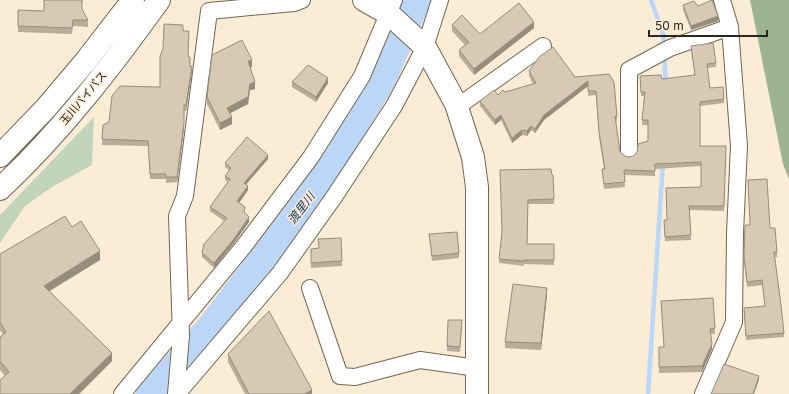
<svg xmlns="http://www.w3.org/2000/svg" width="789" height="394" viewBox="0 0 789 394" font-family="Inter,'Noto Sans JP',sans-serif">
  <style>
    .green { fill: #c2d5ba }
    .forest { fill: #9cb492 }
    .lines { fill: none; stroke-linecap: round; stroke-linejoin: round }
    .stream { stroke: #bcd6f8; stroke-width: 4.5 }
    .river { stroke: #bcd6f8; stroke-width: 28 }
    .street-casing { stroke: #736753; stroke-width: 18 }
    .secondary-casing { stroke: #736753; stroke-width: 24 }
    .highway-casing { stroke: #736753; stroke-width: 24 }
    .street { stroke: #fff; stroke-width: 16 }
    .secondary { stroke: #fff; stroke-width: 22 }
    .highway { stroke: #fff; stroke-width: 22 }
    .wall { fill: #b9ad9a }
    .shaded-wall { fill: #968d7d }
    .building { fill: #d7c9b3; stroke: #968d7d }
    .labels { text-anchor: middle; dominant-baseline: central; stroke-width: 3; stroke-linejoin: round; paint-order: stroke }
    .street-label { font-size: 11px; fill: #2a251d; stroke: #fbecd6 }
    .water-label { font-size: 12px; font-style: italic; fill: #1a3c68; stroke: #fbecd6 }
  </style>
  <rect width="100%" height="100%" fill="#fbecd6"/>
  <path class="green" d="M94,117L92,165L52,187L25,206L0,243V215Z"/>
  <path class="forest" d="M750,0H789V179L783,164Z"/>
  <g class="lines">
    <path class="stream" d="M651,0L663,34L664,47
      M664,54L666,85
      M648,394L663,162"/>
    <path class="river" d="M150,394L210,328L313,193L380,83L417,0"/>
    <g class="street-casing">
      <path id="street" d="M457,107L543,46
        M629,152V70L670,48L730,27
        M310,288L340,376L355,377L420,360L477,368
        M122,394L244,246L311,157L362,76L394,0
        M176,394L181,336L177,216L185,196L209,11L294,3L302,0
        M177,394L280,273L334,197L394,106L425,47L440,0
        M703,394L734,322L735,233L739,146L730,27L722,0"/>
    </g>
    <g class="secondary-casing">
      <path id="secondary" d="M364,0L389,14L425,47L456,104L473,157L477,187V394"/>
    </g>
    <g class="highway-casing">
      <path id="highway" d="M0,156L46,108L85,62L133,0
        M0,189C60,133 111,67 159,0"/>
    </g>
    <use href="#street" class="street"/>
    <use href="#secondary" class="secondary"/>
    <use href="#highway" class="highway"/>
  </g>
  <path class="wall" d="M683,5L698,6L718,21L691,30L683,10Z
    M82,9L88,20V27L73,26L72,34L18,32V10L44,11Z
    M452,25L480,34L534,28L474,75L459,56V50L465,45L452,31Z
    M183,31L190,67L192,72L186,111H184V128L177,182L166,183V179H150L148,146L102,145L103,125L109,122L160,87Z
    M691,46L716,63V67L707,68L710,88L724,99V103L700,106V146H726L724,211L689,210L691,240L665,241L664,220H667L701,187V166L655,169V176L624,175L625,187L604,189L602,169H604L599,137L596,95L588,96V86L544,120L535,133L531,130L527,136L522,135L512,143L501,120L495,125L480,106V101L505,92L533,84L529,76V71L575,77L609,74L617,116V121H615L620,152L625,156L629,157L633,156L648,141V125H642L644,96H641L640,76L662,79L695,75L691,51Z
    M212,55L252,67H250L255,89L250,90L248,104L230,113L232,124L220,130L207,104V97Z
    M292,82L328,83L316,102L292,87Z
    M268,159L246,184L248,190L239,203L249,222L234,243L214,268L202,257V253L224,221L210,211V207L228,182L225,180V176L229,170L225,167V163Z
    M500,170L553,175L554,204H528L527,244H554V265L524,264V266L499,263L502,233Z
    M745,225L770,228L777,252V257H775L784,333V337L746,340L744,308L765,306L762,285L747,287L744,261Z
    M72,227L100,260L50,291L112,361L79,394H0L5,376L0,370V337L3,335L0,330V254Z
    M429,234L459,253V258L432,261Z
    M318,248L342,261V266L311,268V249Z
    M547,295L541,350L505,348V342Z
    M661,301L715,328V334H711L712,349L702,372L659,373V347H664Z
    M462,325L460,352L447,351V346Z
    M228,354L312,394H245L228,362Z"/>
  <path class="shaded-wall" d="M718,16V21L691,30V26Z
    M534,22V28L474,75V69Z
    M252,60V67L248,68V61Z
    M192,66V72L186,111V105Z
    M328,78V83L316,102V97Z
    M588,81V86L544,120L535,133V129L544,115Z
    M255,82V89L250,90L248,104L227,115V108L250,84Z
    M501,115V120L495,125V120Z
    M232,117V124L220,130V123Z
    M184,123V128L177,182V177Z
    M531,126V130L527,136V131Z
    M522,130V135L512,143V138Z
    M268,155V159L244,187V183Z
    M248,186V190L237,206V201Z
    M249,217V222L234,243L214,268V263Z
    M100,251V260L44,294V286Z
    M547,288V295L541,350V343Z
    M712,344V349L702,372V366Z
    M112,353V361L79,394H70Z
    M759,376V380L754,394H753Z
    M312,390V394H304Z"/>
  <path class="building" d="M44,0H82V9L88,20H73L72,28L18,26V10L44,11Z
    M712,0L718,16L691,26L683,5L694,1L698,6Z
    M519,3L534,22L474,69L459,50L469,42L452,25L462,15L480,34Z
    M164,24L183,25V31H189L188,57H190V67L192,66L186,105H184V123L177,177H166V174H150L148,141L102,139L103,125L109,122L112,96L120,86L160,87V57L163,48Z
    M242,40L252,60L248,61L255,82L250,84L248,97L227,108L232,117L220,123L207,97L212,55Z
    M713,43L716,63L707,64L710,88L723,87L724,99L700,102V146H726L724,206H689L691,235L665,237L664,220H667L666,188L701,187V162L655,164V171L624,170L625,182L604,184L602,169H605L599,132L596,91H588V81L544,115L535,129L531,126L527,131L522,130L512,138L501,115L495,120L480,101L494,90L498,95L503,90L505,92L536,83L529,71L539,57L553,47L575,77L609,74L614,82L617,116H615L620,152L625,156L629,157L633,156L637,152L638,144L648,141V120H642L645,92H641L640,76L661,75L662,79L695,75L691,46Z
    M308,65L328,78L316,97L292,82Z
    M247,137L268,155L244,183L248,186L237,201L245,207L244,212L249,217L234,239L214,263L202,253L204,244L227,218L210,207L230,179L225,176L231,168L225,163Z
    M551,169L552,175H553L554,199L528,200L527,244H554V260H524V261L499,259L502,232L500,170Z
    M767,179L770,228H775L777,252H774L781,305L784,333L746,336L744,308L765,306L762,280L747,282L744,256L745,225H750L748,180Z
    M65,216L72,227L81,221L100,251L44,286L112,353L70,394H0V380L9,372L0,361V337L6,332L0,322V254Z
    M457,232L459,253L432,256L429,234Z
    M341,238L342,261L311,263V249L319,248L318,239Z
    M513,284L547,288L541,343L505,342Z
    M713,298L715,328L710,329L712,344L702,366L659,367V347H664L661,301Z
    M269,311L312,390L304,394H249L228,354Z
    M448,320H462L460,347L447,346Z
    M724,364L759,376L753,394H711Z"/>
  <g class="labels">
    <g class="street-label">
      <text transform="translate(83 98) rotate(-50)">玉川バイパス</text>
    </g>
    <g class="water-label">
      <text transform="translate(301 208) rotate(-53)">渡里川</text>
    </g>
  </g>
  <path d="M649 30v6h118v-6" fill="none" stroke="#2a251d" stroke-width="2"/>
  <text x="655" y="30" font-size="12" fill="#2a251d" stroke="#fbecd6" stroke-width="3" paint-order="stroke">50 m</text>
</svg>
